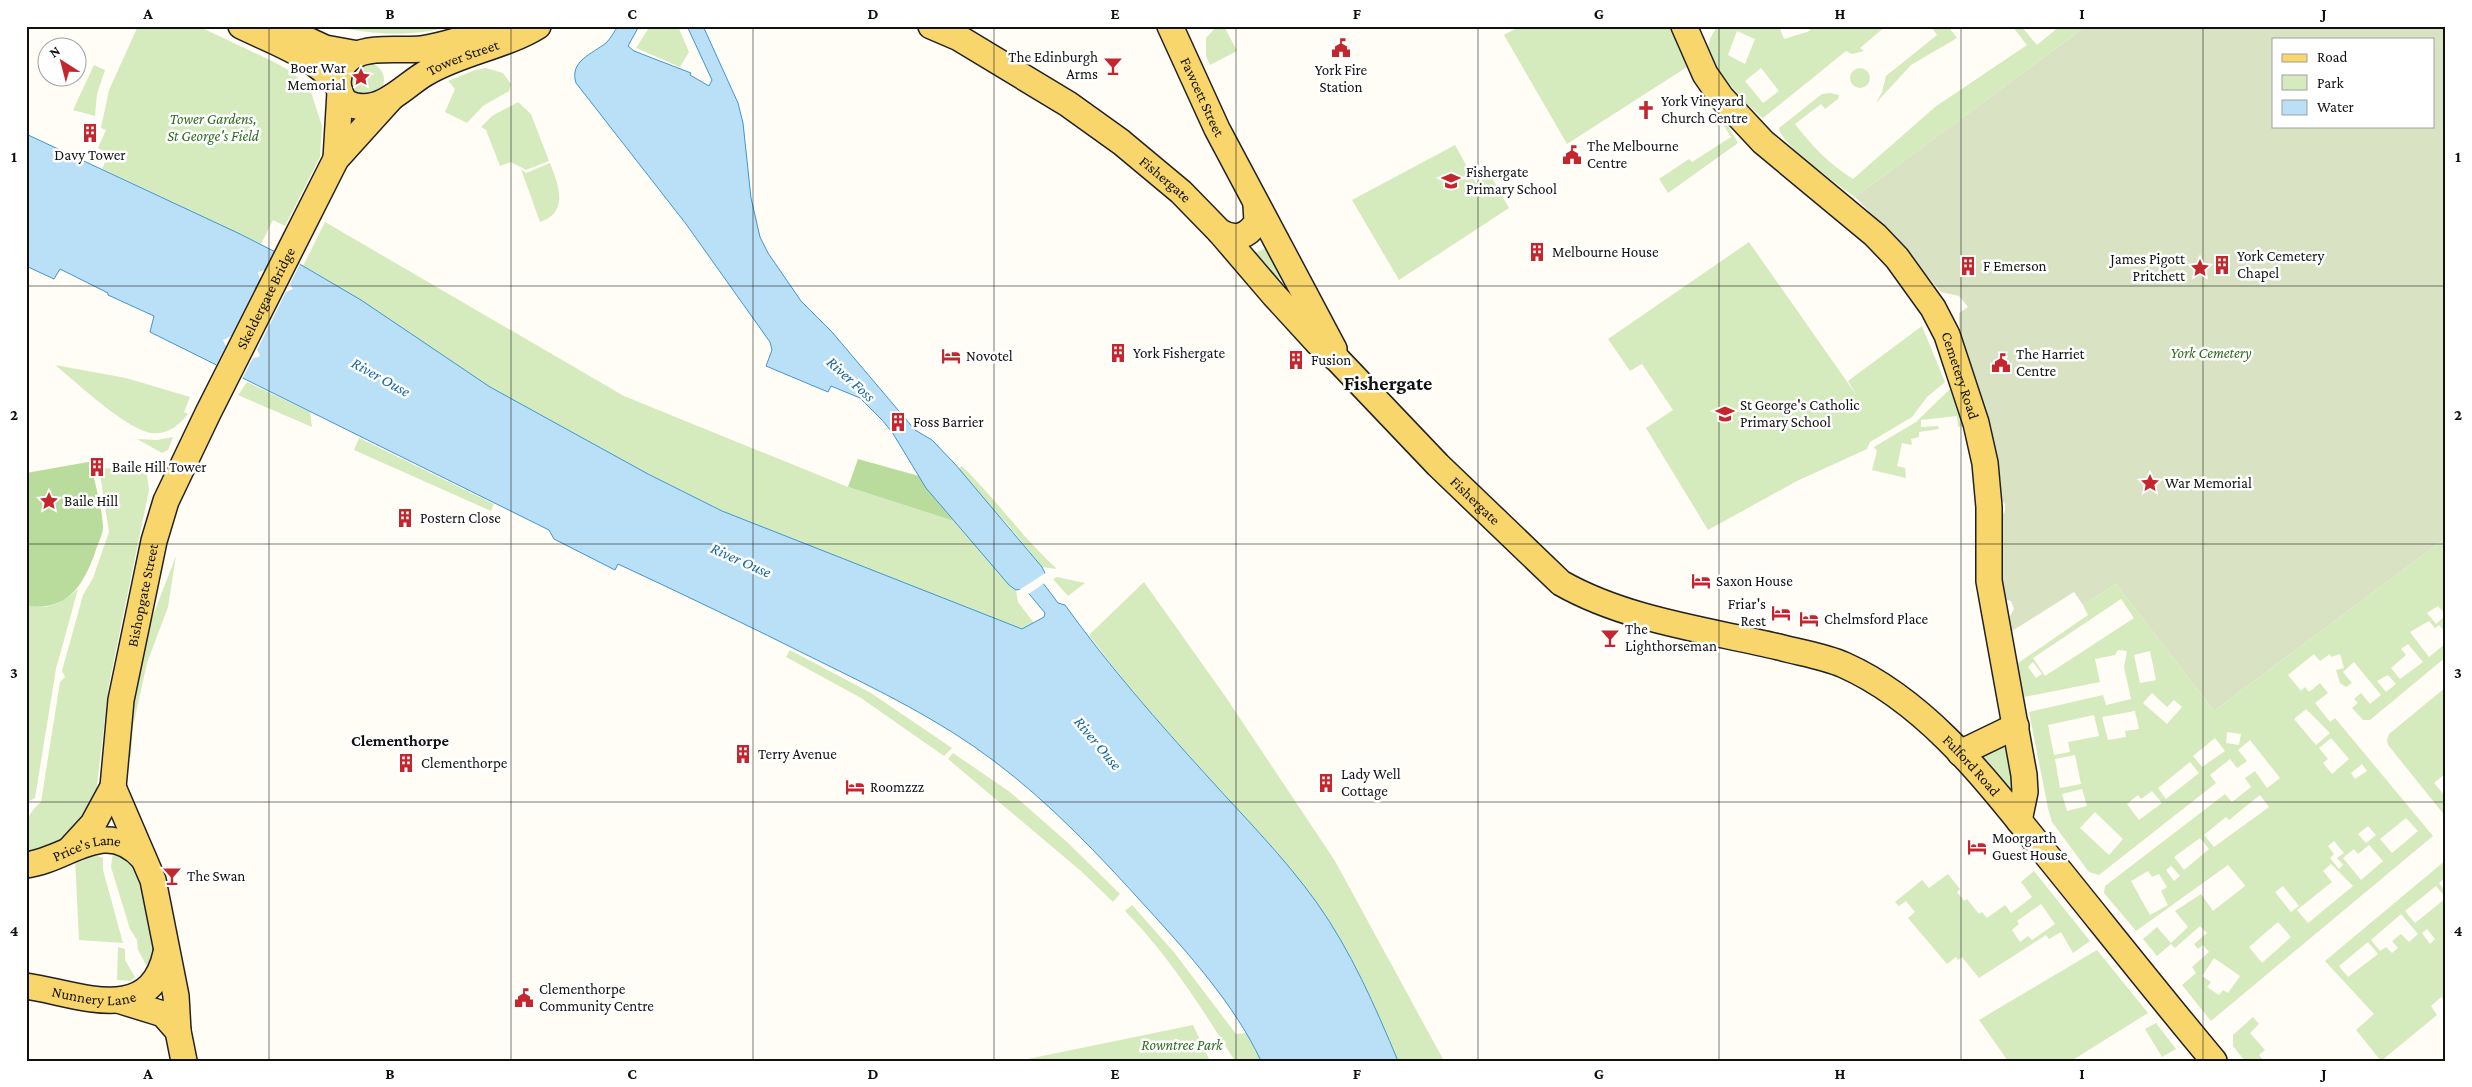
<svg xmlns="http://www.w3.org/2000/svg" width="2472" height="1087" viewBox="0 0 2472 1087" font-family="'Crimson Pro',serif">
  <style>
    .green { fill: #d5ebbd; fill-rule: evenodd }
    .forest { fill: #b9dc9c }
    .cemetery { fill: #d9e3c4; fill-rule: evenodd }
    .water { fill: #b9e0f7; stroke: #3f96cf }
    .pier { fill: #fffdf5 }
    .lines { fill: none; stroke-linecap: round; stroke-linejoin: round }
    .major-casing { stroke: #222; stroke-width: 28 }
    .major { stroke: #f9d66b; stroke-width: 25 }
    .grid { fill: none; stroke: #111; stroke-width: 1; stroke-opacity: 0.55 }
    .labels { text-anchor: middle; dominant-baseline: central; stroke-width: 5; stroke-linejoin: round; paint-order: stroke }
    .poi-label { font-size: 15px; fill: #111; stroke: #fff; text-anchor: start }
    .street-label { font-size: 15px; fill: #111; stroke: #fff }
    .park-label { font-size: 15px; font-style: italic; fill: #2f6b1f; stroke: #fff }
    .water-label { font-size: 16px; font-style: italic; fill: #1768a6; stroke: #fff }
    .neighbourhood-label { font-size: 16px; font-weight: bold; fill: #111; stroke: #fff }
    .district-label { font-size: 20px; font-weight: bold; fill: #111; stroke: #fff }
    .neatline { fill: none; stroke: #111; stroke-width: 2 }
    .grid-label { font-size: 16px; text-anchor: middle; font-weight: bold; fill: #111 }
  </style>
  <rect width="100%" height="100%" fill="#fffdf5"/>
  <path class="green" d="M138,26H198L278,64L293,73L310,89L322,126L320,157L285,226L273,220L261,244L102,169L109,154L98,148L106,130L101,128L109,90Z
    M334,26H452C414,37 372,35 334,26Z
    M650,26H678L689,52L680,67L636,48Z
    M1217,26H1224L1237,51L1210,65L1206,56V38Z
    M1520,26H1670L1687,67L1567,144L1504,35Z
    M1719,26H1779L1784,39L1810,31L1809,26H1886L1860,48L1864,51L1852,54L1846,51L1763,118C1750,109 1714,69 1709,54C1706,45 1712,32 1719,26ZM1737,31L1755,39L1745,64L1728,55ZM1761,68L1779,91L1763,103L1745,81Z
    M1931,26H1948L1957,38L1911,65L1876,103L1882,92L1886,76L1937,35Z
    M2012,26H2021L2037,45L2060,26H2086L1855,197C1840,186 1780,144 1779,128L1822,94L1830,93L1839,95L1838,99L1825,109L1821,104L1795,124C1813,147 1829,164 1853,179L1935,107L2027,45Z
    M350 80a17 17 0 1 1 34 0a17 17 0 1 1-34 0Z
    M94,65L105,70L97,94L95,116L73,110Z
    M1850 78a10 10 0 1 1 20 0a10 10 0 1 1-20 0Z
    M486,68L503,73L511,84L509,91L483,106L467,123L445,112L455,89L448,81L475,70Z
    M1700,89L1724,119L1738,143L1668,193L1659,179L1689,159L1692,162L1731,137Z
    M518,102L531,114L549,161L526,170L511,162L500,166L486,130L481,127L492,116Z
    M1455,145L1476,183L1491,176L1509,208L1399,280L1352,200Z
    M550,163C559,186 569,212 540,222L521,169L526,173Z
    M325,222L624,396L848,487L954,521L1016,590L1018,602L1034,623L1022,629L722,511L648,474L490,387L361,300L303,266Z
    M1749,242L1857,396L1848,381L1922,326L1945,382L1927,397L1912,417L1870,442L1867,449L1797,481L1708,530L1646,428L1673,410L1642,364L1630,371L1608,339Z
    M1271,246L1285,270L1275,286L1252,254Z
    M55,365L126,378L190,397L184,412L188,414C179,425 168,435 152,433C128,431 75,381 55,365Z
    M247,382L310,412L312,427L238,395Z
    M1950,389L1962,426L1958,427L1957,416L1921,420V427L1938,426L1939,429L1919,432V437L1911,439L1912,445L1902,443L1897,466L1905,468L1906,478L1872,470L1877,451L1874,447L1916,422Z
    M173,437L168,450L162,453L137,439L157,440Z
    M359,438L494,504L491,511L354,450Z
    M962,466C995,498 1022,537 1057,569L1042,567L1009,526L957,470Z
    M103,468L137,470L147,475L149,490L109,684L96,794L80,823L69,835L46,850L26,854C26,830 22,818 41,802L60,682L65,677L62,671L83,595L93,578L109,532L100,474Z
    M2446,538V633L2439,625L2435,628L2429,621L2410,632L2429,657L2446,643V657L2370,720H2363L2352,708L2358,703L2354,699L2361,693L2370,704L2381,695L2354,662L2343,672L2352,683L2346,687L2340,683L2336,670L2344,668L2340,654L2331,657L2330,654L2320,661L2314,654L2288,675L2301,691L2305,687L2309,692L2320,683L2328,693L2315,703L2330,722L2335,718L2433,836L2211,1021L2182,985L2196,973L2192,967L2209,952L2203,945L2198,949L2194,944L2207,933L2200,926L2175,948L2171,944L2157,956L2143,939L2157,927L2171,943L2188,927L2175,911L2201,894L2213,911L2245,886L2244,884L2228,865L2136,931L2104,893L2105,886L2225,794L2232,802L2251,787L2245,778L2255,771L2267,788L2280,778L2250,740L2238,750L2247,761L2237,768L2230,759L2210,775L2216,783L2099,875L2089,872L2052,822L2048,808L2029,712L2103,695L2106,705L2131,699L2124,667L2127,651L2118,650L2115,655L2095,659L2100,682L2024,697L2018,663L2088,615L2083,605L2116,584L2214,711ZM2121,599L2134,618L2045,676L2033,658ZM2438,606L2446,615L2436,624L2427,613ZM2408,644L2423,662L2400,679L2391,668L2406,655L2401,649ZM2150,651L2156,680L2140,683L2134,655ZM2033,662L2042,674L2036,678L2028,667ZM2388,675L2396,684L2386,692L2377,681ZM2152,693L2167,707L2174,700L2182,707L2167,724L2143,703ZM2306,709L2330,733L2316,745L2294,719ZM2135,711L2139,729L2125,731L2126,737L2108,740L2102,717ZM2094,715L2099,736L2068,742L2070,752L2054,755L2048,725ZM2227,732L2241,734L2239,745L2226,743ZM2215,738L2225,751L2202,767L2193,756ZM2331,738L2349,759L2332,774L2323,763L2328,759L2319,748ZM2075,755L2081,784L2060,788L2055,759ZM2190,762L2199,773L2166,799L2158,788ZM2362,764L2367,771L2355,779L2351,773ZM2082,789L2087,806L2067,811L2062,794ZM2152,791L2162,803L2139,820L2127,804L2138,795L2141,799ZM2260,795L2269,807L2214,847L2204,835L2226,817L2229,820ZM2095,812L2123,839L2109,855L2080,828ZM2406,818L2418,831L2392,853L2380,839ZM2368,826L2376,835L2366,843L2358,834ZM2200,838L2209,849L2184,870L2174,857ZM2334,841L2344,853L2337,858L2343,865L2339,869L2330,858L2334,854L2328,846ZM2369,845L2383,861L2361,880L2343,858L2354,849L2358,854ZM2331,864L2353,886L2308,923L2297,910L2332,882L2323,871ZM2171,866L2180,876L2174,881L2166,870ZM2148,871L2152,877L2159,874L2167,887L2161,891L2168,905L2150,915L2131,881ZM2283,886L2299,906L2291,912L2275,892ZM2278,922L2291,937L2262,963L2249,947ZM2214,958L2240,976L2228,993L2223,990L2219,995L2207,987L2211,982L2202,976Z
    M176,556L168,607L147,663L133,726L131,757L123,755L130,699L147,631Z
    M1057,577L1085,583L1068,596L1053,579Z
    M1144,582L1225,696L1335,861L1444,1061H1398C1375,1006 1351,951 1317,903C1288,863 1254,827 1221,791C1175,740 1129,690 1089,635Z
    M78,589L56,669L35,798L27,802L26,606C51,609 59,605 78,589Z
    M790,650L871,693L952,748L944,756L861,698L786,657Z
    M2446,687V773L2434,783L2446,797V817L2388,745L2387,740L2389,734Z
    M2006,737L2014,788L2008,789L1979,755Z
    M953,753L1010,792L1067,842L1120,894L1113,902L1082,872L948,759Z
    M113,852L118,853L135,867L141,881L156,950L151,974L138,950L137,940L130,929L111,867Z
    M92,854L103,858V870L123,943L79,940L75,858Z
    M2446,860V877L2439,883L2446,892V1002L2441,997L2431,1006L2437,1015L2381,1061L2356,1030L2374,1014L2325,961ZM2436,886L2446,898L2415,923L2405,911ZM2401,914L2418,934L2409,942L2401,934L2392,941L2398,948L2392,953L2386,947L2380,951L2371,940ZM2427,929L2435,939L2430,944L2422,933ZM2368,942L2378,954L2348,977L2339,966Z
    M2034,871L2090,941L2073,953L2061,932L2049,939L2046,935L1979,978L1962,957L1958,960L1956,957L1947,964L1908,918L1915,912L1906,901L1899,906L1895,902L1922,880L1929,888L1948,874L1960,889L1957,892L1964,901L1967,899L1979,914L1982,912L1987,918L2005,905L2011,913L2032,897L2021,882ZM2041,904L2055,924L2032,940L2028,936L2020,942L2012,930L2019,924L2017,921Z
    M1132,905L1173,951L1236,1034L1247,1033L1261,1061H1235C1201,1007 1170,957 1125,911Z
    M118,947L125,949V960L135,977L131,981L117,980Z
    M2097,950L2148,1013L2071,1061H2008L1979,1020Z
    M2253,1017L2259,1024L2250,1033L2265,1050L2259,1055L2264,1061H2245L2233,1046V1035Z
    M2156,1023L2176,1049L2162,1057L2145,1029Z
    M1193,1025L1210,1061H1018Z"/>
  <path class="forest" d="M858,459L919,476L926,488L954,521L848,487Z
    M94,461L92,469C96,488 102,508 103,527C103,535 97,545 95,553C82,588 67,611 26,606V473Z"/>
  <path class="cemetery" d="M2086,26H2446V538L2214,711L2116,584L2083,605L2074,592L2012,631L2009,618L2014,609L2011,601L2004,599L2002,587V516L2005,511V504L2001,500V482L1994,451L1959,325V313L1968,307L1959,296L1941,292L1895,238L1855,197ZM2273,39H2433V126H2273Z"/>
  <path class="water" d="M618,26H639L628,46L634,51L691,73L690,75L709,86L712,80L687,26H703L738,103L743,123L751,198L760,237L768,253L801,301L832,332L915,430L932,440L955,464L1042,567L1045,573L1043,583L1058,603L1065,605C1108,665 1158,722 1208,777C1245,818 1284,857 1317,903C1351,951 1375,1006 1398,1061H1261C1235,1005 1188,953 1147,908C1100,856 1050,803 994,761C940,720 878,690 817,660C751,627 685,595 618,564L615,570L554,539L549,530L150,332L154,316L108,295V293L60,269L54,279L26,266V134L240,234L303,266L361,300L490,387L648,474L722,511L1022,629L1044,617L1045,613L1025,589L1016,590L1009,585L926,488L892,432L882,420L860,398L831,386L828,392L766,366L772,350L770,342L686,224L576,83C569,61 592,54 606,43C611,38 614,32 618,26Z"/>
  <path class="pier" d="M275,251L300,264L290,284L293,289L286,292L257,350L260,355L259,357L253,358L242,379L216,365L226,346L223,340L231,336L260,280L258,272L265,270Z
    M1047,572L1046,582L1027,595L1024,591L1016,592Z"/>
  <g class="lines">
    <g class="major-casing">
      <g id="major">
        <path d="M241,26C274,42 316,56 338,86"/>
        <path id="s1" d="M497,26C473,36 447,45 421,49C400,51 372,46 353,56C341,63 335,79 340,92C342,100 349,105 356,106C383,112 405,85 426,73C461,52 504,47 538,26"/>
        <path id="s2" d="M931,26L959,38L1068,104L1121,142L1181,192L1220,232L1274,295L1318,343L1338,360L1438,465L1561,583C1626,620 1707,630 1779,647C1801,653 1824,656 1844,665C1929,703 1989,784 2046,854C2102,923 2157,993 2214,1061"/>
        <path id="s3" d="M1170,26L1217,129L1334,349"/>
        <path id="s4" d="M1684,26L1705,74L1721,97L1763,142L1875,235L1897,258L1933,308L1947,335L1976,423L1985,463L1989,507V581L2024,775L2025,792L2019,821"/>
        <path d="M284,29L325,48L358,54"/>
        <path d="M336,159L340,92"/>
        <path d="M1220,232C1236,241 1248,236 1257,222L1256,205"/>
        <path d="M1960,753L2016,726"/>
        <path d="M113,787L153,880L176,996L178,1031L184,1061"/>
        <path id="s5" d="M71,848L93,824L113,787L121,700L154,541L166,501L208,413L336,159L392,97"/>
        <path id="s6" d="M26,865C68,860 105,816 143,858"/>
        <path id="s7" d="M26,986C79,994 150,1027 166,953"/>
        <path d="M121,1001L163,1014L178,1031"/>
      </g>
    </g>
    <use href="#major" class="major"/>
  </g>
  <path class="grid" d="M269,26V1061M511,26V1061M753,26V1061M994,26V1061M1236,26V1061M1478,26V1061M1719,26V1061M1961,26V1061M2203,26V1061M26,286H2446M26,544H2446M26,802H2446"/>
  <defs>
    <g id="civic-bare" transform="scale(1.5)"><path d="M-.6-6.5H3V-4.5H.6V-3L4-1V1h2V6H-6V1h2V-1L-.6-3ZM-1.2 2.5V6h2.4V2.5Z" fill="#c4262e" stroke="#fff" stroke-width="2.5" paint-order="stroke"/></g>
    <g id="bar-bare" transform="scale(1.5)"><path d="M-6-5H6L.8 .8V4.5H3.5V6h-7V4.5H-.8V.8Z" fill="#c4262e" stroke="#fff" stroke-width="2.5" paint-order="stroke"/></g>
    <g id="sight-bare" transform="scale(1.5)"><path d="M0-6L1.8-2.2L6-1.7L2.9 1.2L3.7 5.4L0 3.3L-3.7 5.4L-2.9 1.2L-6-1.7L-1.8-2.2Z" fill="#c4262e" stroke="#fff" stroke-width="2.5" paint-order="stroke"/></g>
    <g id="church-bare" transform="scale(1.5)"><path d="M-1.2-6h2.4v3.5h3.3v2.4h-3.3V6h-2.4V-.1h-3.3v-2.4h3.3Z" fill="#c4262e" stroke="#fff" stroke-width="2.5" paint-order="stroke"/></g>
    <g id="building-bare" transform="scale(1.5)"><path d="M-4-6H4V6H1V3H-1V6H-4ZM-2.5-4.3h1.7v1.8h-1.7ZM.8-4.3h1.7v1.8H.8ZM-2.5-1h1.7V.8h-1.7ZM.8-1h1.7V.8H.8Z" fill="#c4262e" stroke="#fff" stroke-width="2.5" paint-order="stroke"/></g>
    <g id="school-bare" transform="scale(1.5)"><path d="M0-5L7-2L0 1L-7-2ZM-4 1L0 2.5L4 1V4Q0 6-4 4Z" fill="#c4262e" stroke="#fff" stroke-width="2.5" paint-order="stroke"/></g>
    <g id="hotel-bare" transform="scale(1.5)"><path d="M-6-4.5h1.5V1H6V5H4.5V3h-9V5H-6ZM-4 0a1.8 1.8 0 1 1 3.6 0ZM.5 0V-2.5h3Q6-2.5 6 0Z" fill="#c4262e" stroke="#fff" stroke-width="2.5" paint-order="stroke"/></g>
  </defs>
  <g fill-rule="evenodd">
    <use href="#civic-bare" x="1341" y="48"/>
    <use href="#bar-bare" x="1113" y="66"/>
    <use href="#sight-bare" x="361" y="77"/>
    <use href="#church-bare" x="1646" y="110"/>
    <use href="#building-bare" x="90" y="133"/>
    <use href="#civic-bare" x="1572" y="155"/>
    <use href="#school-bare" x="1451" y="181"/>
    <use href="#building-bare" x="1537" y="252"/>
    <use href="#building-bare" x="2222" y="265"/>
    <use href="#building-bare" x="1968" y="266"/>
    <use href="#sight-bare" x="2200" y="268"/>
    <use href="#building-bare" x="1118" y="353"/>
    <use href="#hotel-bare" x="951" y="356"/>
    <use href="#building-bare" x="1296" y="360"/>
    <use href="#civic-bare" x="2001" y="363"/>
    <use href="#school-bare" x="1725" y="414"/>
    <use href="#building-bare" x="898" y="422"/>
    <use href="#building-bare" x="97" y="467"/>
    <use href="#sight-bare" x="2150" y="483"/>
    <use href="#sight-bare" x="49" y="501"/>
    <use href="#building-bare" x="405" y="518"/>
    <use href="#hotel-bare" x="1701" y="581"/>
    <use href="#hotel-bare" x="1781" y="613"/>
    <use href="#hotel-bare" x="1809" y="619"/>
    <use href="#bar-bare" x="1610" y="638"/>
    <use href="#building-bare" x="743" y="754"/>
    <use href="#building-bare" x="406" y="763"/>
    <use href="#building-bare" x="1326" y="783"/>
    <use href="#hotel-bare" x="855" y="787"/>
    <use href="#hotel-bare" x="1977" y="847"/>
    <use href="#bar-bare" x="172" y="876"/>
    <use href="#civic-bare" x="524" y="998"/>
  </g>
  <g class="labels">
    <g class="poi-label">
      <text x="1098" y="57" text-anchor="end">The Edinburgh<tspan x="1098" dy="17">Arms</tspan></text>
      <text x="346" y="68" text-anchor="end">Boer War<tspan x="346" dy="17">Memorial</tspan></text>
      <text x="1341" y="70" text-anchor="middle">York Fire<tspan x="1341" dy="17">Station</tspan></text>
      <text x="1661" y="101">York Vineyard<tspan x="1661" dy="17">Church Centre</tspan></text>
      <text x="1587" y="146">The Melbourne<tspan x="1587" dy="17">Centre</tspan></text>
      <text x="90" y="155" text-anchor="middle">Davy Tower</text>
      <text x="1466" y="172">Fishergate<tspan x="1466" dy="17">Primary School</tspan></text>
      <text x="1552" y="252">Melbourne House</text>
      <text x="2237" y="256">York Cemetery<tspan x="2237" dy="17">Chapel</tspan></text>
      <text x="2185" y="259" text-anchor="end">James Pigott<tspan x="2185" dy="17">Pritchett</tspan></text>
      <text x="1983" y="266">F Emerson</text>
      <text x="1133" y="353">York Fishergate</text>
      <text x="2016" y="354">The Harriet<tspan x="2016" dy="17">Centre</tspan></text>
      <text x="966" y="356">Novotel</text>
      <text x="1311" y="360">Fusion</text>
      <text x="1740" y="405">St George's Catholic<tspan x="1740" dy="17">Primary School</tspan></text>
      <text x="913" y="422">Foss Barrier</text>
      <text x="112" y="467">Baile Hill Tower</text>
      <text x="2165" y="483">War Memorial</text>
      <text x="64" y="501">Baile Hill</text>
      <text x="420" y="518">Postern Close</text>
      <text x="1716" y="581">Saxon House</text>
      <text x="1766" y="604" text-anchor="end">Friar's<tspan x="1766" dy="17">Rest</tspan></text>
      <text x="1824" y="619">Chelmsford Place</text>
      <text x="1625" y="629">The<tspan x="1625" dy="17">Lighthorseman</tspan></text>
      <text x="758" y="754">Terry Avenue</text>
      <text x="421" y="763">Clementhorpe</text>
      <text x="1341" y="774">Lady Well<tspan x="1341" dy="17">Cottage</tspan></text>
      <text x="870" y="787">Roomzzz</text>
      <text x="1992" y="838">Moorgarth<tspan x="1992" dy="17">Guest House</tspan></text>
      <text x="187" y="876">The Swan</text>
      <text x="539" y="989">Clementhorpe<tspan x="539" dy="17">Community Centre</tspan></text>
    </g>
    <g class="street-label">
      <text stroke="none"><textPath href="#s1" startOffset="332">Tower Street</textPath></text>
      <text stroke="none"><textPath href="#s3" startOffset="78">Fawcett Street</textPath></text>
      <text stroke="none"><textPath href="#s2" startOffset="281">Fishergate</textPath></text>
      <text stroke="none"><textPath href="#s5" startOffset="592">Skeldergate Bridge</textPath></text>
      <text stroke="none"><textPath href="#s4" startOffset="454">Cemetery Road</textPath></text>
      <text stroke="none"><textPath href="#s2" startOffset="728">Fishergate</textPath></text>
      <text stroke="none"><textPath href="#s5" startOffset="269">Bishopgate Street</textPath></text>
      <text stroke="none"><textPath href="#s2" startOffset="1306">Fulford Road</textPath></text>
      <text stroke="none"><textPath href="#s6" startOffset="64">Price's Lane</textPath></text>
      <text stroke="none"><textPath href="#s7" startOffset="69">Nunnery Lane</textPath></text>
    </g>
    <g class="park-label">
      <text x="213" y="119">Tower Gardens,<tspan x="213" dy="17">St George's Field</tspan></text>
      <text x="2211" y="353">York Cemetery</text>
      <text x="1182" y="1045">Rowntree Park</text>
    </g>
    <g class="water-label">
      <text transform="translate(381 377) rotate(29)">River Ouse</text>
      <text transform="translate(851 379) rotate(42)">River Foss</text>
      <text transform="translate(741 560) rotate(24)">River Ouse</text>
      <text transform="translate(1098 743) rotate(50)">River Ouse</text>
    </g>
    <g class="neighbourhood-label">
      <text x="400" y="740">Clementhorpe</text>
    </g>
    <g class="district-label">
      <text x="1388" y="383">Fishergate</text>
    </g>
  </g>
  <rect width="2472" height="1087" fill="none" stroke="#ffffff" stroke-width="55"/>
  <rect x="2272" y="38" width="162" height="90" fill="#ffffff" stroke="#a0a0a0"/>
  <rect x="2282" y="54" width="25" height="8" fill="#f9d66b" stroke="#a0a0a0"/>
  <text x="2317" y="62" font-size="15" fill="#111111">Road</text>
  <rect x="2282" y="75" width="25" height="15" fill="#d5ebbd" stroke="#a0a0a0"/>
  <text x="2317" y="88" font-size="15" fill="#111111">Park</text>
  <rect x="2282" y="100" width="25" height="15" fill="#b9e0f7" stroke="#a0a0a0"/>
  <text x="2317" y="112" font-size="15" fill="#111111">Water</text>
  <g transform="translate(62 62) rotate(324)"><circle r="24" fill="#ffffff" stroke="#a0a0a0"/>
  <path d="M0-4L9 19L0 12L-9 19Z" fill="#c4262e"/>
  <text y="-8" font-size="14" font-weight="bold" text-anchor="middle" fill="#111111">N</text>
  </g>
  <rect x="28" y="28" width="2416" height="1032" class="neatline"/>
  <g class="grid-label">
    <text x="148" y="19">A</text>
    <text x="390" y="19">B</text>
    <text x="632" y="19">C</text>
    <text x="873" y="19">D</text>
    <text x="1115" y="19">E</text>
    <text x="1357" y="19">F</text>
    <text x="1599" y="19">G</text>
    <text x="1840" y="19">H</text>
    <text x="2082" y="19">I</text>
    <text x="2324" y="19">J</text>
    <text x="14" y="162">1</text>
    <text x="2458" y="162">1</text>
    <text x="14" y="420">2</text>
    <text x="2458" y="420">2</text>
    <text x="14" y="678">3</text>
    <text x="2458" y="678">3</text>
    <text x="14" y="936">4</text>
    <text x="2458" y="936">4</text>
    <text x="148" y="1079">A</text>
    <text x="390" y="1079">B</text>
    <text x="632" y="1079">C</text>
    <text x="873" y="1079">D</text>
    <text x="1115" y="1079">E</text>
    <text x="1357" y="1079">F</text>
    <text x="1599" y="1079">G</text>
    <text x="1840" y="1079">H</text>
    <text x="2082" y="1079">I</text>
    <text x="2324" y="1079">J</text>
  </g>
</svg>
